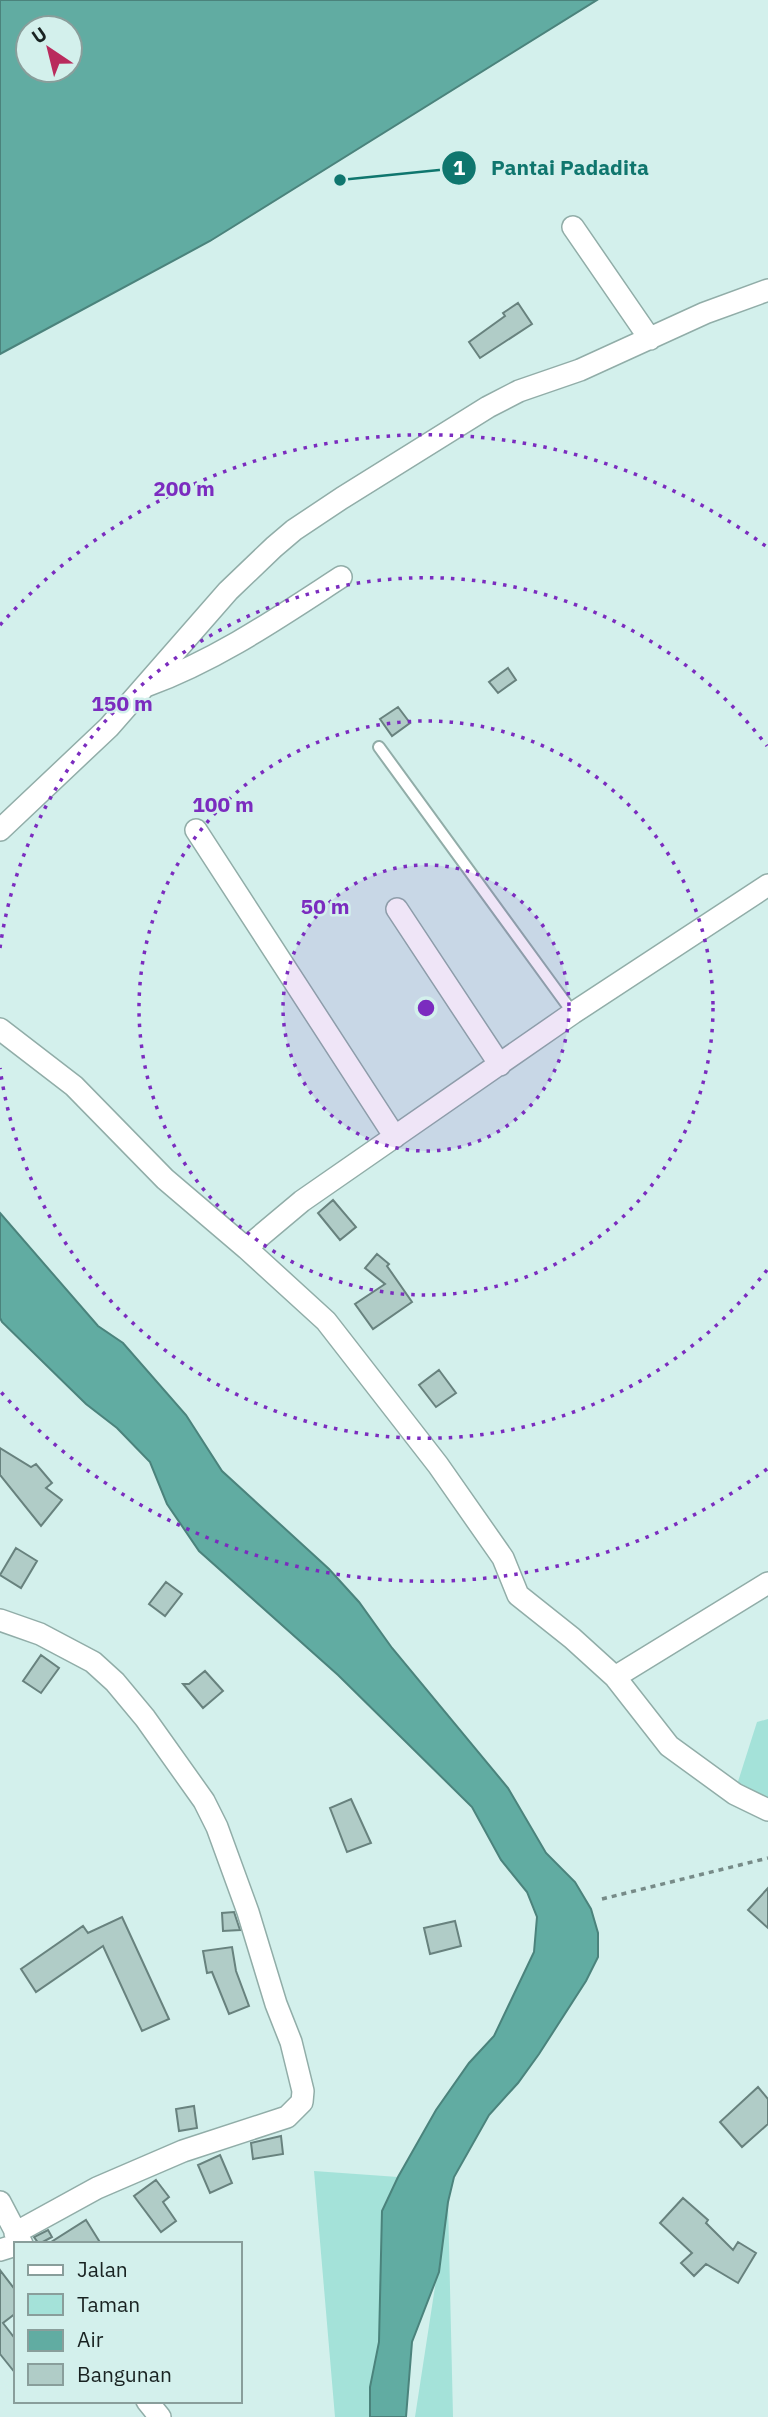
<svg xmlns="http://www.w3.org/2000/svg" width="768" height="2417" viewBox="0 0 768 2417" font-family="'IBM Plex Sans',sans-serif">
  <style>
    .green { fill: #a4e2d9 }
    .water { fill: #61aca2; stroke: #4b837c; stroke-width: 2; fill-rule: evenodd }
    .building { fill: #b0ccc7; stroke: #68827e; stroke-width: 2 }
    .lines { fill: none; stroke-linecap: round; stroke-linejoin: round }
    .lane-casing { stroke: #91ada8; stroke-width: 14 }
    .street-casing { stroke: #91ada8; stroke-width: 24 }
    .path { stroke: #778b88; stroke-width: 3.5; stroke-dasharray: 5 5; stroke-linecap: butt }
    .lane { stroke: #fff; stroke-width: 10 }
    .street { stroke: #fff; stroke-width: 21 }
    .ring { fill: none; stroke: #7b2cbf; stroke-width: 3.5; stroke-dasharray: 3.5 7 }
    .centre { fill: #7b2cbf; stroke: #d3f0ec; stroke-width: 3.5 }
    .ring-label { font-size: 21px; text-anchor: middle; font-weight: bold; fill: #7b2cbf; stroke: #d3f0ec; stroke-width: 5; stroke-linejoin: round; paint-order: stroke }
    .leader { fill: none; stroke: #0f766e; stroke-width: 2.5 }
    .callout-dot { fill: #0f766e; stroke: #d3f0ec; stroke-width: 2.5 }
    .mark-label { font-size: 21px; text-anchor: middle; font-weight: bold; fill: #fff }
    .callout-label { font-size: 21px; text-anchor: middle; font-weight: bold; fill: #0f766e; stroke: #d3f0ec; stroke-width: 5; stroke-linejoin: round; paint-order: stroke }
  </style>
  <rect width="100%" height="100%" fill="#d3f0ec"/>
  <path class="green" d="M768,1719V1805L735,1791L757,1722Z
    M314,2171L398,2177L380,2417H335Z
    M448,2202L453,2417H415Z"/>
  <path class="water" d="M0,0H597L210,241L0,354ZM28,28H70V70H28Z
    M0,1213L98,1326L123,1343L186,1415L222,1471L329,1569L359,1602L392,1648L508,1788L546,1853L575,1882L591,1909L598,1933V1957L586,1981L539,2054L518,2083L489,2115L454,2177L448,2202L439,2272L412,2342L406,2417H370V2387L379,2342L382,2211L398,2177L436,2110L469,2063L494,2036L534,1952L537,1917L527,1892L501,1860L472,1807L338,1675L199,1551L167,1504L150,1462L117,1428L86,1404L2,1322L0,1318Z"/>
  <path class="building" d="M518,303L532,324L480,358L469,342L505,316L503,313Z
    M508,668L516,680L498,693L489,682Z
    M398,707L410,723L392,736L380,719Z
    M333,1200L356,1227L340,1240L318,1213Z
    M377,1254L389,1264L387,1266L412,1302L373,1329L355,1304L385,1284L365,1268Z
    M439,1370L456,1393L436,1407L419,1385Z
    M0,1448L31,1467L36,1464L52,1483L46,1488L62,1500L41,1526L0,1475Z
    M16,1548L37,1561L21,1588L0,1575Z
    M166,1582L182,1594L165,1616L149,1604Z
    M41,1655L59,1668L41,1693L23,1681Z
    M205,1671L223,1691L203,1708L183,1684H189Z
    M351,1799L371,1843L347,1852L330,1808Z
    M768,1888V1928L748,1910Z
    M234,1912L240,1930L223,1931L222,1913Z
    M122,1917L169,2019L142,2031L103,1946L36,1992L21,1969L83,1926L88,1933Z
    M455,1921L461,1946L430,1954L424,1928Z
    M232,1947L236,1971L249,2006L229,2014L212,1972L207,1973L203,1951Z
    M758,2087L768,2099V2124L742,2147L720,2122Z
    M194,2106L197,2128L179,2131L176,2109Z
    M281,2136L283,2154L253,2159L251,2143Z
    M220,2155L232,2183L210,2193L198,2165Z
    M156,2180L169,2197L163,2202L176,2221L161,2232L134,2196Z
    M683,2198L708,2220L706,2223L733,2250L738,2242L756,2253L738,2283L706,2264L694,2276L681,2263L692,2253L660,2223Z
    M86,2220L101,2244H48Z
    M48,2230L52,2237L39,2244L34,2237Z
    M0,2270L16,2291V2313L3,2323L16,2340V2374L0,2354Z"/>
  <g class="lines">
    <g class="lane-casing">
      <path id="lane" d="M379,747L573,1013"/>
    </g>
    <g class="street-casing">
      <path id="street" d="M573,227L650,339
        M146,686C217,660 278,618 341,577
        M0,830L109,727L228,591L274,547L294,530L342,498L488,407L519,391L580,370L705,313L768,290
        M196,830L395,1137
        M397,909L500,1065
        M0,1029L74,1086L165,1179L246,1248L326,1321L438,1465L503,1558L518,1595L572,1638L615,1677L669,1746L735,1794L768,1810
        M246,1248L302,1201L573,1013L768,885
        M0,1620L40,1634L93,1662L115,1682L145,1718L204,1801L217,1827L248,1912L276,2004L291,2042L303,2091L302,2102L287,2117L183,2151L97,2188L15,2233
        M615,1677L768,1583
        M0,2202L22,2244
        M0,2250L16,2245
        M147,2401L160,2417"/>
    </g>
    <path class="path" d="M602,1899L768,1858"/>
    <use href="#lane" class="lane"/>
    <use href="#street" class="street"/>
  </g>
  <circle cx="426" cy="1008" r="143" fill="#7b2cbf" fill-opacity=".12"/>
  <g class="ring">
    <circle cx="426" cy="1008" r="143"/>
    <circle cx="426" cy="1008" r="287"/>
    <path d="M767 1270A430 430 0 0 1 0 1068M0 948A430 430 0 0 1 767 746"/>
    <path d="M767 1469A573 573 0 0 1 0 1391M0 625A573 573 0 0 1 767 547"/>
  </g>
  <circle cx="426" cy="1008" r="10" class="centre"/>
  <g class="ring-label">
    <text x="184" y="496">200 m</text>
    <text x="122" y="711">150 m</text>
    <text x="223" y="812">100 m</text>
    <text x="325" y="914">50 m</text>
  </g>
  <path class="leader" d="M340 180L459 168"/>
  <g class="callout-dot">
    <circle cx="340" cy="180" r="7"/>
    <circle cx="459" cy="168" r="18"/>
  </g>
  <g class="mark-label">
    <text x="459" y="175">1</text>
  </g>
  <g class="callout-label">
    <text x="570" y="175">Pantai Padadita</text>
  </g>
  <rect x="14" y="2242" width="228" height="161" fill="#d3f0ec" stroke="#899e9b" stroke-width="2"/>
  <rect x="28" y="2265" width="35" height="10" fill="#ffffff" stroke="#899e9b" stroke-width="2"/>
  <text x="77" y="2277" font-size="21" fill="#192322">Jalan</text>
  <rect x="28" y="2294" width="35" height="21" fill="#a4e2d9" stroke="#899e9b" stroke-width="2"/>
  <text x="77" y="2312" font-size="21" fill="#192322">Taman</text>
  <rect x="28" y="2330" width="35" height="21" fill="#61aca2" stroke="#899e9b" stroke-width="2"/>
  <text x="77" y="2347" font-size="21" fill="#192322">Air</text>
  <rect x="28" y="2364" width="35" height="21" fill="#b0ccc7" stroke="#899e9b" stroke-width="2"/>
  <text x="77" y="2382" font-size="21" fill="#192322">Bangunan</text>
  <g transform="translate(49 49) rotate(325)"><circle r="33" fill="#d3f0ec" stroke="#899e9b" stroke-width="2"/>
  <path d="M0-5L12 26L0 18L-12 26Z" fill="#b92b5d"/>
  <text y="-10" font-size="19" font-weight="bold" text-anchor="middle" fill="#192322">U</text>
  </g>
</svg>
